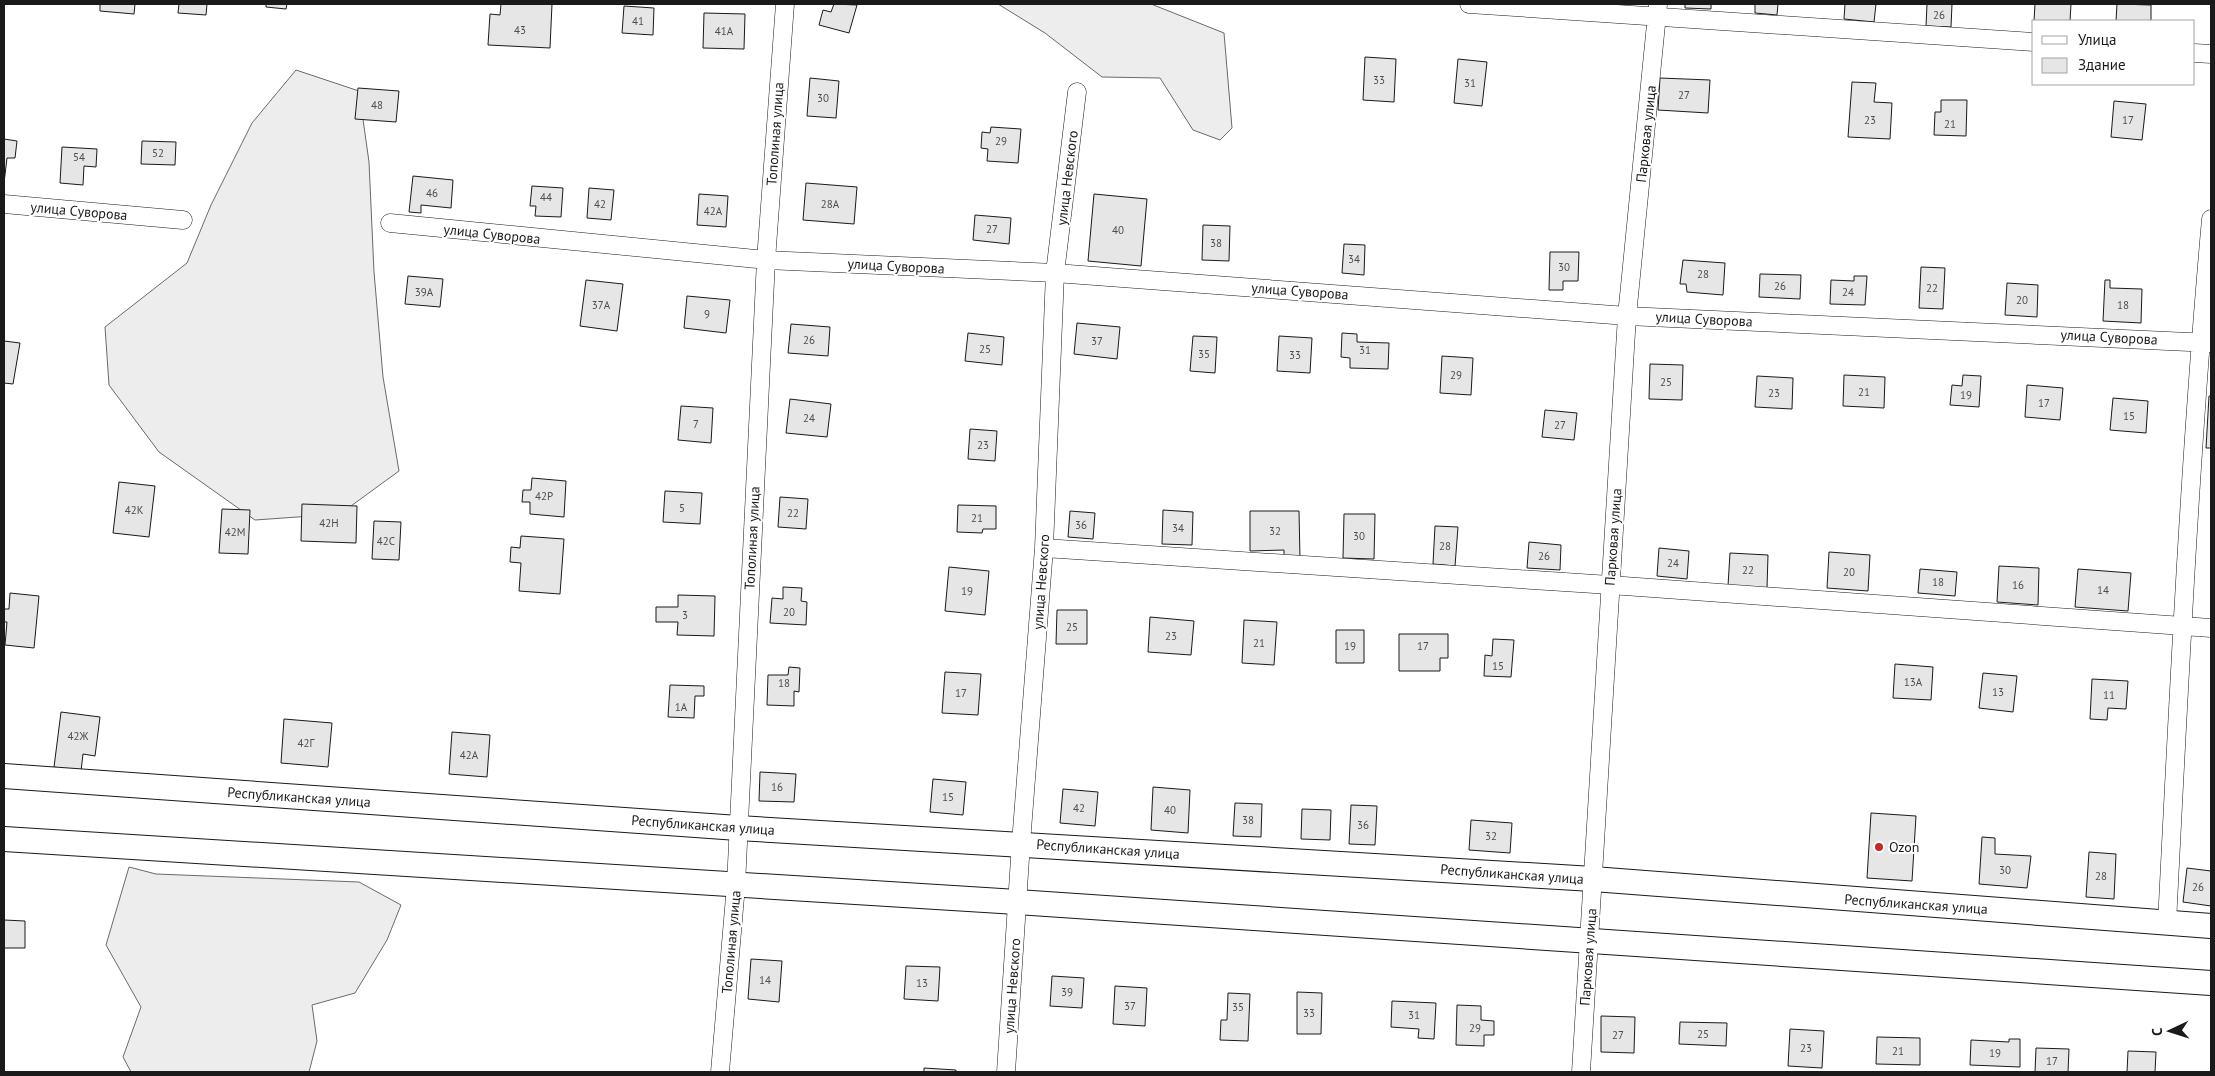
<svg xmlns="http://www.w3.org/2000/svg" width="2215" height="1076" viewBox="0 0 2215 1076" font-family="'PT Sans',sans-serif">
  <style>
    .built { fill: #ededed; stroke: #6a6a6a }
    .building { fill: #e6e6e6; stroke: #1a1a1a }
    .lines { fill: none; stroke-linecap: round; stroke-linejoin: round }
    .street-casing { stroke: #1a1a1a; stroke-width: 19 }
    .secondary-casing { stroke: #1a1a1a; stroke-width: 26 }
    .street { stroke: #fff; stroke-width: 18 }
    .secondary { stroke: #fff; stroke-width: 24 }
    .poi-dot { fill: #c62828; stroke: #fff; stroke-width: 2 }
    .labels { text-anchor: middle; dominant-baseline: central; stroke-width: 4; stroke-linejoin: round; paint-order: stroke }
    .number-label { font-size: 11px; fill: #4d4d4d }
    .street-label { font-size: 14px; fill: #1a1a1a; stroke: #fff }
    .poi-label { font-size: 14px; fill: #1a1a1a; stroke: #fff; text-anchor: start }
  </style>
  <rect width="100%" height="100%" fill="#fff"/>
  <path class="built" d="M998,4H1151L1224,33L1232,128L1220,140L1193,130L1160,78L1102,77L1045,33Z
    M296,70L359,91L369,162L374,272L383,377L399,471L340,514L255,520L159,452L109,385L105,327L187,263L211,205L252,123Z
    M129,867L156,874L359,882L401,905L387,940L355,993L312,1005L317,1041L309,1072H131L123,1057L141,1007L106,945Z"/>
  <path class="building" d="M100,4H135L134,14L100,11Z
    M179,4H207L206,15L178,13Z
    M266,4H287L286,9L266,7Z
    M501,4H552L550,48L488,45L490,14L500,15Z
    M834,4L857,5L849,33L819,25L823,10L831,12Z
    M1685,4H1711V9L1685,8Z
    M1755,4H1778L1777,15L1755,13Z
    M1845,4H1876L1874,22L1844,19Z
    M1927,4H1952L1951,27L1926,26Z
    M2035,4H2071L2070,21H2034Z
    M2117,4L2151,5V21H2116Z
    M624,6L654,8L653,35L622,33Z
    M704,13L745,14L744,49L703,48Z
    M1365,57L1396,59L1394,102L1363,100Z
    M1458,59L1487,62L1482,106L1454,103Z
    M810,78L839,81L836,118L807,116Z
    M1660,78L1710,80L1708,113L1658,110Z
    M1852,82L1876,83L1874,102L1892,103L1890,139L1848,137Z
    M358,88L399,91L396,122L355,119Z
    M1941,100H1967L1966,136L1934,135L1935,112H1941Z
    M2114,101L2146,104L2142,140L2111,137Z
    M991,127L1021,129L1018,163L987,161L988,149L981,148L982,132L990,133Z
    M4,139L17,141L15,158H7L4,183Z
    M142,141L176,142L175,165L141,164Z
    M62,147L97,149L96,167L84,166L83,185L60,183Z
    M413,176L453,180L451,208L421,205V213L409,212Z
    M806,183L857,187L854,224L803,220Z
    M532,186L563,188L561,217L535,216L536,206H530Z
    M589,188L614,190L611,220L587,218Z
    M699,194L728,196L726,227L697,225Z
    M1094,194L1147,199L1141,266L1088,261Z
    M975,215L1011,218L1009,244L973,240Z
    M1203,225L1230,226L1229,261L1202,260Z
    M1344,244L1365,245L1364,275L1342,273Z
    M1550,252H1579L1578,281H1563V290H1549Z
    M1683,260L1725,263L1723,295L1687,292L1686,284H1680Z
    M1921,267L1945,268L1943,309L1919,308Z
    M1760,274L1801,275L1800,299L1759,297Z
    M408,276L443,279L440,307L405,304Z
    M1854,276H1867L1865,305L1830,304L1831,280L1854,281Z
    M586,280L623,284L617,331L580,326Z
    M2105,280H2110V288L2142,289L2141,323L2103,321Z
    M2007,283L2038,285L2037,317L2005,315Z
    M687,296L730,300L726,333L684,328Z
    M1077,323L1120,327L1117,359L1074,354Z
    M791,324L830,327L828,356L788,353Z
    M968,333L1004,337L1002,365L965,361Z
    M1342,333L1357,334V342L1389,343L1388,369L1350,368V358L1341,357Z
    M1193,336L1217,337L1215,373L1190,371Z
    M1279,336L1312,338L1310,373L1277,371Z
    M4,341L20,343L13,384L4,383Z
    M1442,356L1473,358L1471,395L1440,393Z
    M1650,364L1683,365L1682,400L1649,399Z
    M1844,375L1885,377L1884,408L1843,406Z
    M1963,375L1981,376L1979,407L1950,405L1952,385L1962,386Z
    M1757,376L1793,378L1792,409L1755,407Z
    M2027,385L2063,388L2060,420L2025,417Z
    M2209,396H2211V448H2206Z
    M2113,398L2148,401L2146,433L2110,430Z
    M790,399L831,404L827,437L786,433Z
    M681,406L713,408L711,443L678,440Z
    M1545,410L1577,413L1574,440L1542,437Z
    M970,429L997,431L995,461L968,459Z
    M532,478L566,481L564,517L530,514V502H522L523,490H531Z
    M119,482L155,486L149,537L113,533Z
    M665,491L702,493L700,524L663,522Z
    M780,497L808,499L806,529L778,527Z
    M302,504L357,506L356,543L301,541Z
    M958,505L996,506V529H983L982,533L957,532Z
    M222,509L250,510L248,554L219,553Z
    M1163,510L1193,512L1192,545L1162,544Z
    M1070,511L1095,513L1093,539L1068,537Z
    M1250,511H1299L1300,559H1284V550L1250,551Z
    M1344,514H1375L1374,559L1343,558Z
    M374,521L401,522L399,560L372,559Z
    M1435,526L1458,527L1455,566L1433,564Z
    M521,536L564,539L560,594L519,591L521,563L510,562L511,547L520,548Z
    M1529,542L1561,545L1560,570L1527,568Z
    M1659,548L1689,551L1687,579L1657,576Z
    M1829,552L1870,555L1868,591L1827,588Z
    M1730,553L1768,555L1767,588L1728,586Z
    M1999,566L2039,568L2038,605L1997,602Z
    M949,567L989,571L985,615L945,611Z
    M1920,569L1957,572L1955,596L1918,593Z
    M2078,569L2131,573L2128,611L2075,607Z
    M783,587L802,588L801,601L807,602L806,625L770,623L772,598L783,599Z
    M10,593L39,596L34,648L5,645L7,622H4V609H9Z
    M678,595L715,596L714,636L677,635L678,622H656V607H678Z
    M1057,610H1087V644H1056Z
    M1150,617L1194,621L1191,655L1148,652Z
    M1244,620L1277,622L1274,665L1242,663Z
    M1336,630H1364V663H1336Z
    M1399,634H1448V658H1440V671H1399Z
    M1493,639L1514,640L1511,677L1484,676L1485,655L1492,656Z
    M1895,664L1933,667L1931,700L1893,698Z
    M789,667L800,668L799,692L794,691V706L767,705L768,675H788Z
    M945,672L981,674L978,715L942,713Z
    M1983,673L2017,676L2013,712L1979,708Z
    M2092,679L2128,681L2126,709L2108,708L2107,720L2090,719Z
    M670,685L704,686V696H695L694,718L668,717Z
    M61,712L100,717L95,756L83,754L81,771L54,767Z
    M284,719L332,723L328,767L281,763Z
    M452,732L490,735L487,777L449,774Z
    M760,772L796,774L794,802L759,801Z
    M933,779L966,782L963,815L930,812Z
    M1153,787L1190,790L1188,833L1151,830Z
    M1063,789L1098,792L1095,826L1060,823Z
    M1235,803L1262,804L1261,837L1233,836Z
    M1351,805L1377,806L1375,845L1349,844Z
    M1302,809L1331,810L1330,840L1301,839Z
    M1871,813L1916,816L1912,881L1867,878Z
    M1471,820L1512,823L1510,853L1469,850Z
    M1982,837L1995,838V854L2031,856L2027,888L1979,884Z
    M2089,852L2116,854L2114,899L2086,897Z
    M2187,868L2211,871V906L2183,902Z
    M4,920L25,921V948H4Z
    M751,959L782,961L779,1002L748,999Z
    M906,966L940,967L938,1001L904,999Z
    M1052,976L1084,978L1082,1008L1050,1006Z
    M1115,986L1147,988L1145,1026L1113,1024Z
    M1297,992L1322,993L1321,1034H1297Z
    M1228,993L1250,994L1248,1041L1220,1040L1221,1020H1227Z
    M1392,1001L1436,1003L1434,1039L1418,1038L1419,1029L1391,1027Z
    M1457,1005L1481,1006V1020L1494,1021V1035H1484V1046L1456,1045Z
    M1601,1016L1635,1017L1634,1053L1601,1052Z
    M1680,1022L1727,1023L1726,1046L1679,1044Z
    M1790,1029L1824,1031L1822,1068L1788,1066Z
    M1877,1037L1920,1038V1065L1876,1064Z
    M2009,1039H2020V1067L1970,1065L1971,1040L2009,1042Z
    M2036,1048L2069,1049L2068,1072H2035Z
    M2128,1051L2156,1052L2155,1072H2127Z
    M924,1068L956,1070V1072H924Z"/>
  <g class="lines">
    <g class="street-casing">
      <path id="street" d="M1469,4L2034,42
        M2194,53L2211,54
        M4,204L183,220
        M390,223L766,260L1055,273L1627,316L2211,343
        M1044,548L1610,585L2211,628
        M2167,923C2179,688 2190,453 2211,219
        M720,1072L736,885L766,260L785,4
        M1006,1072L1021,843L1044,548L1055,273L1077,92
        M1581,1072L1627,316L1658,4"/>
    </g>
    <g class="secondary-casing">
      <path id="secondary" d="M4,776L738,828L1593,879L2211,926
        M4,839L1017,902L2211,983"/>
    </g>
    <use href="#street" class="street"/>
    <use href="#secondary" class="secondary"/>
  </g>
  <circle class="poi-dot" cx="1879" cy="847" r="5"/>
  <g class="labels">
    <g class="number-label">
      <text x="1939" y="15">26</text>
      <text x="638" y="21">41</text>
      <text x="520" y="30">43</text>
      <text x="724" y="31">41А</text>
      <text x="1379" y="80">33</text>
      <text x="1470" y="83">31</text>
      <text x="1684" y="95">27</text>
      <text x="823" y="98">30</text>
      <text x="377" y="105">48</text>
      <text x="1870" y="120">23</text>
      <text x="2128" y="120">17</text>
      <text x="1950" y="124">21</text>
      <text x="1001" y="141">29</text>
      <text x="158" y="153">52</text>
      <text x="79" y="157">54</text>
      <text x="432" y="193">46</text>
      <text x="546" y="197">44</text>
      <text x="600" y="204">42</text>
      <text x="830" y="204">28А</text>
      <text x="713" y="211">42А</text>
      <text x="992" y="229">27</text>
      <text x="1118" y="230">40</text>
      <text x="1216" y="243">38</text>
      <text x="1354" y="259">34</text>
      <text x="1564" y="267">30</text>
      <text x="1703" y="274">28</text>
      <text x="1780" y="286">26</text>
      <text x="1932" y="288">22</text>
      <text x="424" y="292">39А</text>
      <text x="1848" y="292">24</text>
      <text x="2022" y="300">20</text>
      <text x="601" y="305">37А</text>
      <text x="2123" y="305">18</text>
      <text x="707" y="314">9</text>
      <text x="809" y="340">26</text>
      <text x="1097" y="341">37</text>
      <text x="985" y="349">25</text>
      <text x="1365" y="350">31</text>
      <text x="1204" y="354">35</text>
      <text x="1295" y="355">33</text>
      <text x="1456" y="375">29</text>
      <text x="1666" y="382">25</text>
      <text x="1864" y="392">21</text>
      <text x="1774" y="393">23</text>
      <text x="1966" y="395">19</text>
      <text x="2044" y="403">17</text>
      <text x="2129" y="416">15</text>
      <text x="809" y="418">24</text>
      <text x="696" y="424">7</text>
      <text x="1560" y="425">27</text>
      <text x="983" y="445">23</text>
      <text x="544" y="496">42Р</text>
      <text x="682" y="508">5</text>
      <text x="134" y="510">42К</text>
      <text x="793" y="513">22</text>
      <text x="977" y="518">21</text>
      <text x="329" y="523">42Н</text>
      <text x="1081" y="525">36</text>
      <text x="1178" y="528">34</text>
      <text x="1275" y="531">32</text>
      <text x="235" y="532">42М</text>
      <text x="1359" y="536">30</text>
      <text x="386" y="541">42С</text>
      <text x="1445" y="546">28</text>
      <text x="1544" y="556">26</text>
      <text x="1673" y="563">24</text>
      <text x="1748" y="570">22</text>
      <text x="1849" y="572">20</text>
      <text x="1938" y="582">18</text>
      <text x="2018" y="585">16</text>
      <text x="2103" y="590">14</text>
      <text x="967" y="591">19</text>
      <text x="789" y="612">20</text>
      <text x="685" y="615">3</text>
      <text x="1072" y="627">25</text>
      <text x="1171" y="636">23</text>
      <text x="1259" y="643">21</text>
      <text x="1350" y="646">19</text>
      <text x="1423" y="646">17</text>
      <text x="1498" y="666">15</text>
      <text x="1913" y="682">13А</text>
      <text x="784" y="683">18</text>
      <text x="1998" y="692">13</text>
      <text x="961" y="693">17</text>
      <text x="2109" y="695">11</text>
      <text x="681" y="707">1А</text>
      <text x="78" y="736">42Ж</text>
      <text x="306" y="743">42Г</text>
      <text x="469" y="755">42А</text>
      <text x="777" y="787">16</text>
      <text x="948" y="797">15</text>
      <text x="1079" y="808">42</text>
      <text x="1170" y="810">40</text>
      <text x="1248" y="820">38</text>
      <text x="1363" y="825">36</text>
      <text x="1491" y="836">32</text>
      <text x="2005" y="870">30</text>
      <text x="2101" y="876">28</text>
      <text x="2198" y="887">26</text>
      <text x="765" y="980">14</text>
      <text x="922" y="983">13</text>
      <text x="1067" y="992">39</text>
      <text x="1130" y="1006">37</text>
      <text x="1238" y="1007">35</text>
      <text x="1309" y="1013">33</text>
      <text x="1414" y="1015">31</text>
      <text x="1475" y="1028">29</text>
      <text x="1703" y="1034">25</text>
      <text x="1618" y="1035">27</text>
      <text x="1806" y="1048">23</text>
      <text x="1898" y="1051">21</text>
      <text x="1995" y="1053">19</text>
      <text x="2052" y="1061">17</text>
    </g>
    <g class="street-label">
      <text transform="translate(775 134) rotate(-86)">Тополиная улица</text>
      <text transform="translate(1646 134) rotate(-84)">Парковая улица</text>
      <text transform="translate(1067 178) rotate(-83)">улица Невского</text>
      <text transform="translate(79 211) rotate(5)">улица Суворова</text>
      <text transform="translate(492 234) rotate(6)">улица Суворова</text>
      <text transform="translate(896 266) rotate(3)">улица Суворова</text>
      <text transform="translate(1300 291) rotate(4)">улица Суворова</text>
      <text transform="translate(1704 319) rotate(3)">улица Суворова</text>
      <text transform="translate(2109 337) rotate(3)">улица Суворова</text>
      <text transform="translate(1613 537) rotate(-86)">Парковая улица</text>
      <text transform="translate(752 538) rotate(-87)">Тополиная улица</text>
      <text transform="translate(1041 582) rotate(-86)">улица Невского</text>
      <text transform="translate(299 797) rotate(4)">Республиканская улица</text>
      <text transform="translate(703 825) rotate(4)">Республиканская улица</text>
      <text transform="translate(1108 849) rotate(4)">Республиканская улица</text>
      <text transform="translate(1512 874) rotate(4)">Республиканская улица</text>
      <text transform="translate(1916 904) rotate(4)">Республиканская улица</text>
      <text transform="translate(731 942) rotate(-85)">Тополиная улица</text>
      <text transform="translate(1588 957) rotate(-86)">Парковая улица</text>
      <text transform="translate(1012 986) rotate(-86)">улица Невского</text>
    </g>
    <g class="poi-label">
      <text x="1889" y="847">Ozon</text>
    </g>
  </g>
  <rect width="2215" height="1076" fill="none" stroke="#1a1a1a" stroke-width="10"/>
  <rect x="2032" y="20" width="162" height="65" fill="#ffffff" stroke="#a3a3a3"/>
  <rect x="2042" y="36" width="25" height="8" fill="#ffffff" stroke="#a3a3a3"/>
  <text x="2078" y="45" font-size="15" fill="#1a1a1a">Улица</text>
  <rect x="2042" y="58" width="25" height="15" fill="#e6e6e6" stroke="#a3a3a3"/>
  <text x="2078" y="70" font-size="15" fill="#1a1a1a">Здание</text>
  <g transform="translate(2170 1031) rotate(266)" stroke="#ffffff" stroke-width="4" paint-order="stroke">
  <path d="M0-4L9 19L0 12L-9 19Z" fill="#1a1a1a"/>
  <text y="-8" font-size="14" font-weight="bold" text-anchor="middle" fill="#1a1a1a">С</text>
  </g>
</svg>
